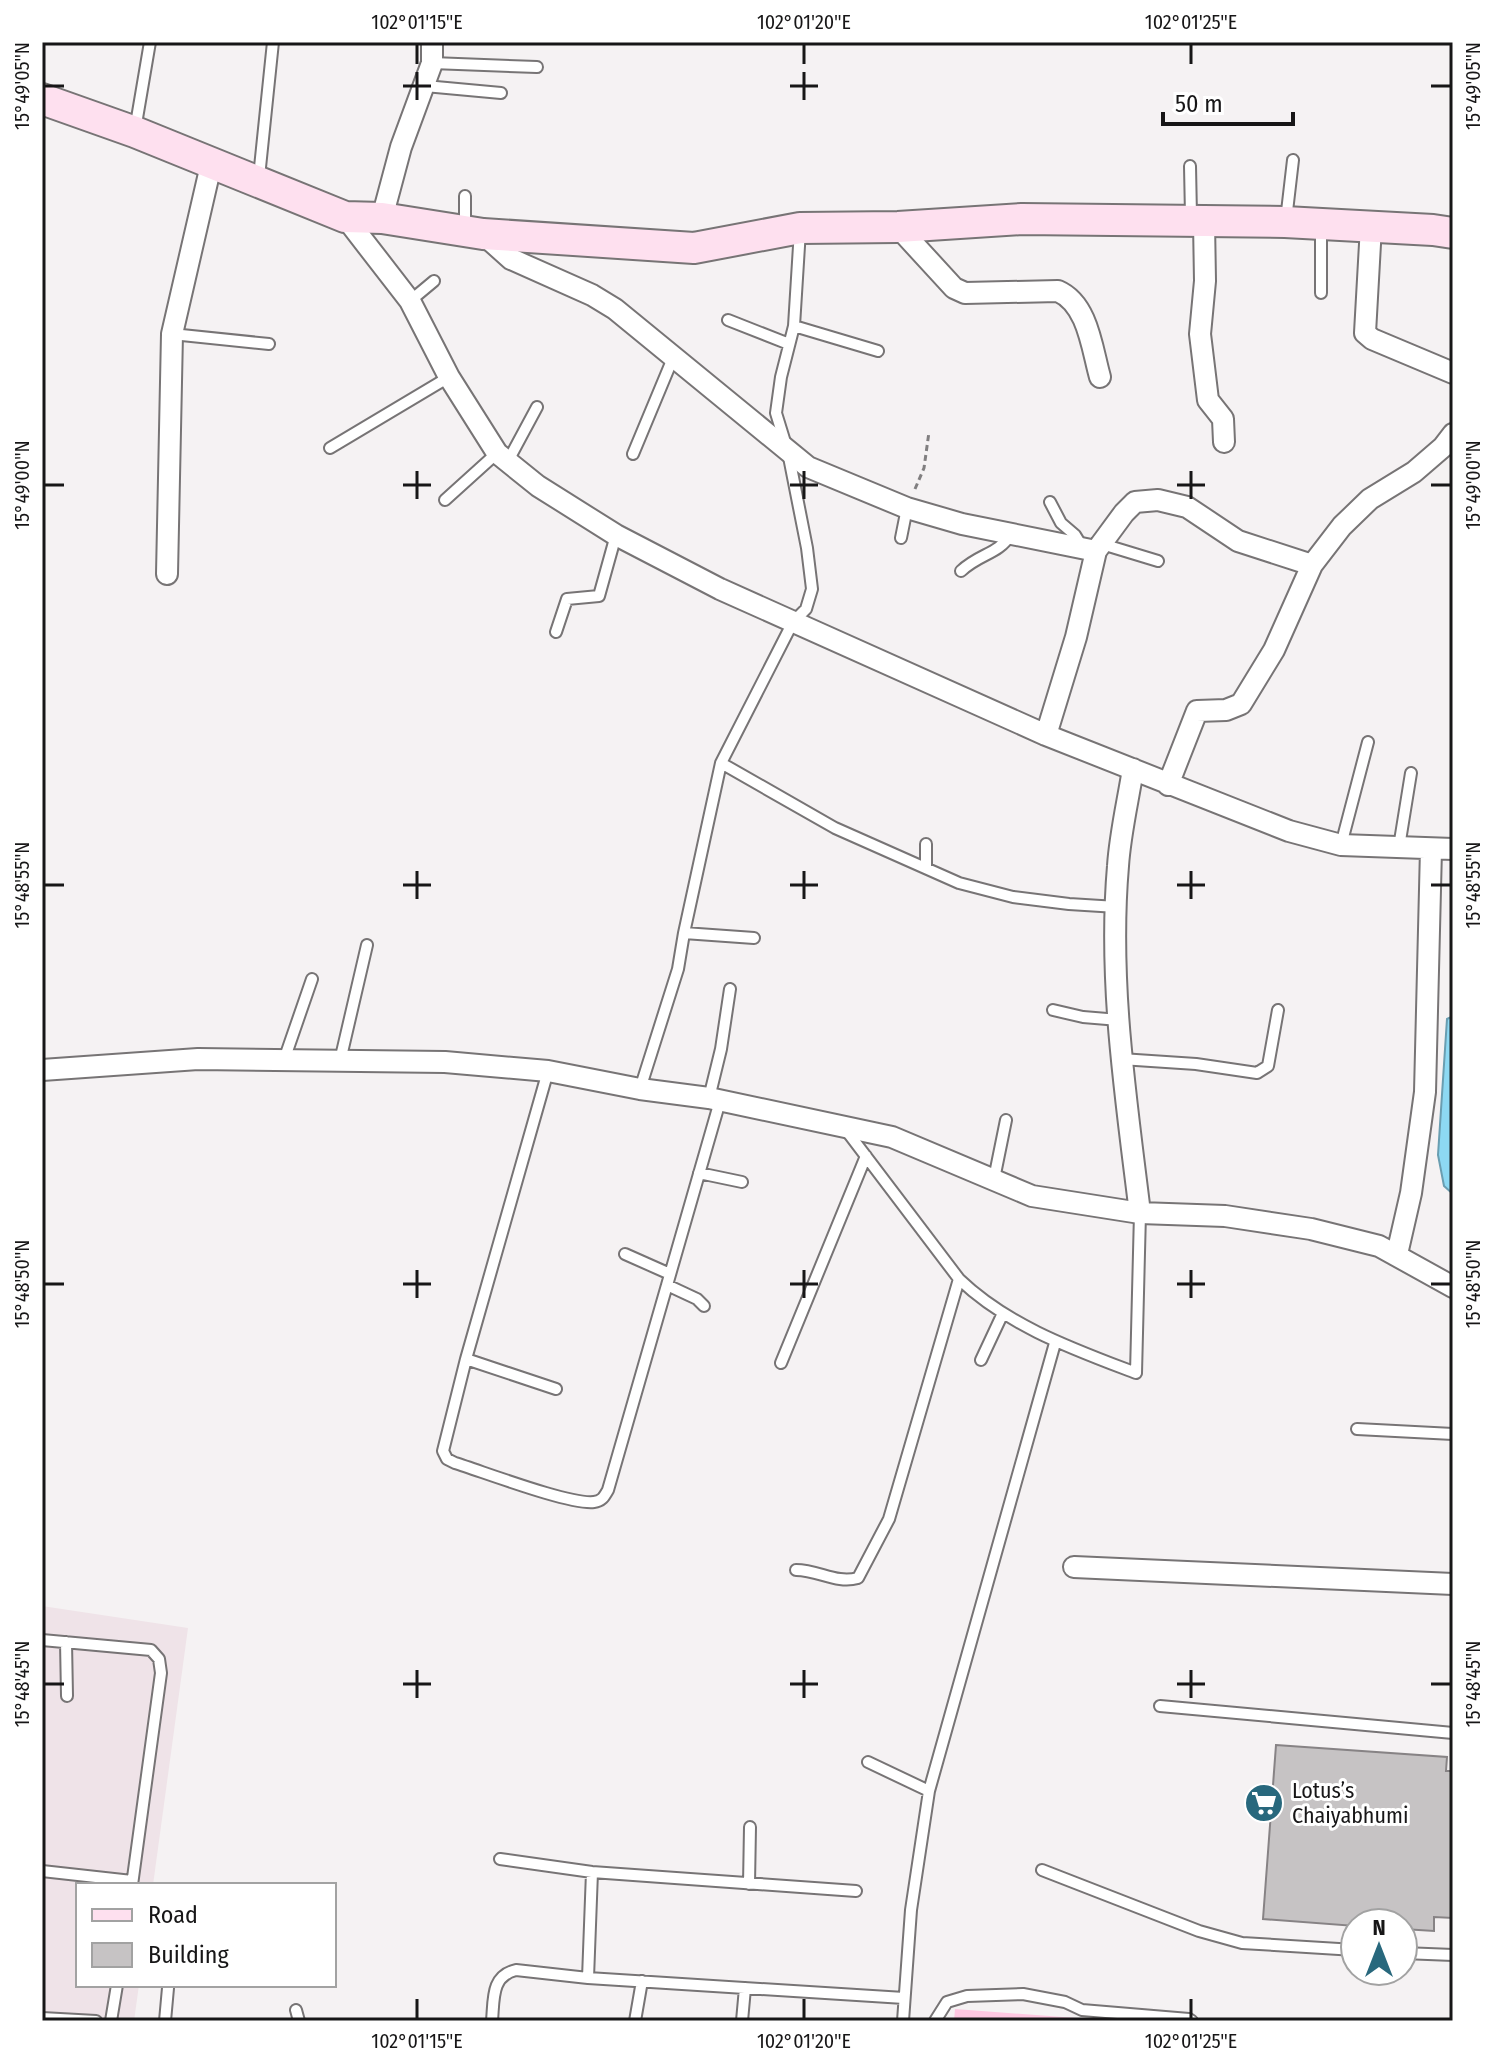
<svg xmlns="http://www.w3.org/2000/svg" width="1495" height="2063" viewBox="0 0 1495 2063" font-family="'Fira Sans Condensed',sans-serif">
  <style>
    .built { fill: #efe3e8 }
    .green { fill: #fec7e1 }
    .water { fill: #8dd9f3; stroke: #6a9eb1; stroke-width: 2 }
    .building { fill: #c6c3c4; stroke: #878385; stroke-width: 2 }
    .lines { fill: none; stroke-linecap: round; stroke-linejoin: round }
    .lane-casing { stroke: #777475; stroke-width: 14 }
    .street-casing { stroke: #777475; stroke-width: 24 }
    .secondary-casing { stroke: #777475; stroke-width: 34 }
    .path { stroke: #817f80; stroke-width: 3; stroke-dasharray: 6 4; stroke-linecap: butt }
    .lane { stroke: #fff; stroke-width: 10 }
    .street { stroke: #fff; stroke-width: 20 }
    .secondary { stroke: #fee0ef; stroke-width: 30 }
    .ticks { fill: none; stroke: #171617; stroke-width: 3 }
    .labels { text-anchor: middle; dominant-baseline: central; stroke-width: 6; stroke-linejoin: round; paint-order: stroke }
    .poi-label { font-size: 22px; fill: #171617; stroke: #fff; text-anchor: start }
    .neatline { fill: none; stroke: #171617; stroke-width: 3 }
    .ticks-label { font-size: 20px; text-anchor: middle; fill: #171617 }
  </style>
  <rect width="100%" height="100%" fill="#f5f2f3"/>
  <path class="built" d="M42,1606L188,1628L153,1885H78V1985H139L134,2021H42Z"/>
  <path class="green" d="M955,2009L1116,2021H954Z"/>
  <path class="water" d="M1453,1016V1194L1444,1186L1438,1155L1447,1019Z"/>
  <path class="building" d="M1276,1745L1447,1757L1446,1771H1453V1918L1434,1917V1931L1403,1929V1923H1355V1926L1263,1919Z"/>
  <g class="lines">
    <g class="lane-casing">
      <path id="lane" d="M432,63L537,67
        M425,86L501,93
        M135,130L150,42
        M1190,166L1191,216
        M259,177L273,42
        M1286,220L1293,160
        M465,226V196
        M1321,227V293
        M410,301L434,281
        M728,320L789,344
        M794,326L878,351
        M172,334L269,344
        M330,448L449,377
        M633,454L673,358
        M508,461L537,407
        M445,500L497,453
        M1050,502L1061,523L1075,535L1083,548
        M901,538L907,508
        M1102,544L1158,561
        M961,571C980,553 998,555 1011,534
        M556,632L567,599L599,596L616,535
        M721,763L835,828L959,883L1013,897L1069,904L1117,907
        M926,844V868
        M1341,845L1368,742
        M1399,847L1411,773
        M684,933L754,938
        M1053,1010L1083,1017L1119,1020
        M1121,1059L1196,1064L1257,1073L1268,1066L1278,1010
        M284,1060L312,979
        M340,1061L367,945
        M548,1071L466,1359L443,1451L447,1459L455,1463C484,1472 570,1505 594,1502C602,1501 604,1497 608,1490L720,1101
        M640,1089L678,969L684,933L721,763L793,622L806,609L812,589L807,548L788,452L776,413L781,377L794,326L800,230
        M709,1098L721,1049L730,989
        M846,1130L959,1279C1008,1326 1073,1349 1136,1373L1140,1213
        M699,1173L742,1182
        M994,1179L1006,1120
        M625,1254L670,1274
        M667,1285L697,1299L704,1306
        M466,1359L556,1389
        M981,1360L1003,1313
        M781,1363L866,1156
        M1357,1429L1453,1434
        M796,1570C819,1570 836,1584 858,1578L889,1519L959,1279
        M42,1640L151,1650L159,1659L161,1673L132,1885
        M66,1642L67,1696
        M1160,1706L1453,1733
        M868,1762L929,1791
        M500,1859L592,1872L856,1891
        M1042,1870L1199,1931L1242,1943L1355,1950
        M42,1871L132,1881
        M749,1884L750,1827
        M1403,1953L1453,1955
        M588,1978L592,1872
        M296,2010L299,2021
        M42,2018L96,2021
        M111,2021L117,1985
        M165,2021L168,1988
        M492,2021C494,1999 491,1976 516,1970L588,1978L904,1998
        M635,2021L642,1981
        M742,2021L745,1988
        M903,2021L911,1910L929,1791L1055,1343
        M935,2021L947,2002L967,1996L1023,1994L1065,2002L1082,2010L1189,2019L1192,2021"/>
    </g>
    <g class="street-casing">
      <path id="street" d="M345,217L410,301L449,377L497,453L538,486L616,535L720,589L1046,735L1289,831L1341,845L1453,849
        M382,218L401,147L432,63V42
        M1204,222L1205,281L1200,334L1208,400L1223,419L1224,442
        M1371,226L1365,333L1372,339L1453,373
        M898,227L954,288L965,293L1058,291C1088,304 1092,349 1100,377
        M483,234L511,259L592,295L615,309L808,467L907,508L962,524L1096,551
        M167,574L172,334L211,165
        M1046,735L1076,637L1096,551L1124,513L1135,502L1158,500L1187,507L1238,541L1312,565
        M1133,769C1128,801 1120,834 1118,866C1108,982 1126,1098 1140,1213
        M1168,785L1197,711L1226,710L1241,704L1274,650L1312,565L1342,526L1370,499L1414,472L1443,447L1453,434
        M42,1070L198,1059L445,1062L548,1071L640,1089L709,1098L892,1137L1032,1196L1140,1213L1225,1216L1311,1229L1379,1246L1453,1287
        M1397,1254L1411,1193L1425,1092L1431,849
        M1074,1567L1453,1584"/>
    </g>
    <g class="secondary-casing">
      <path id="secondary" d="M42,99L135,132L345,217L382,218L483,234L694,248L800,228L898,227L1022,219L1285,222L1433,230L1453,233"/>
    </g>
    <path class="path" d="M915,489L924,468L929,432"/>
    <use href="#lane" class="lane"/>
    <use href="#street" class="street"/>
    <use href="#secondary" class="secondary"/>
  </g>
  <path class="ticks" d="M417,44V64M804,44V64M1191,44V64M417,72V100M804,72V100M44,86H64M403,86H431M790,86H818M1431,86H1451M417,471V499M804,471V499M1191,471V499M44,485H64M403,485H431M790,485H818M1177,485H1205M1431,485H1451M417,871V899M804,871V899M1191,871V899M44,885H64M403,885H431M790,885H818M1177,885H1205M1431,885H1451M417,1270V1298M804,1270V1298M1191,1270V1298M44,1284H64M403,1284H431M790,1284H818M1177,1284H1205M1431,1284H1451M417,1670V1698M804,1670V1698M1191,1670V1698M44,1684H64M403,1684H431M790,1684H818M1177,1684H1205M1431,1684H1451M417,1999V2019M804,1999V2019M1191,1999V2019"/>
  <defs>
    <g id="supermarket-disc" transform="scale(2)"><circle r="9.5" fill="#28687d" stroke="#fff"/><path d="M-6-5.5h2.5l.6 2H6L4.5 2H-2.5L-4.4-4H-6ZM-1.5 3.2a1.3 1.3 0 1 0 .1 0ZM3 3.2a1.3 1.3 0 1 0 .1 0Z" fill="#fff"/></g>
  </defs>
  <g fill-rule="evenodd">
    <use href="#supermarket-disc" x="1264" y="1803"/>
  </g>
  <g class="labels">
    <g class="poi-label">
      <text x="1292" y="1790">Lotus’s<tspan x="1292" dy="25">Chaiyabhumi</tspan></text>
    </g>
  </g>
  <rect width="1495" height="2063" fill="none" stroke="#ffffff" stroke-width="88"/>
  <rect x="76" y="1883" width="260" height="104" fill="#ffffff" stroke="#a2a2a2" stroke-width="2"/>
  <rect x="92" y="1909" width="40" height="12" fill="#fee0ef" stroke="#a2a2a2" stroke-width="2"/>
  <text x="148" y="1923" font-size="24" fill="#171617">Road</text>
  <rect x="92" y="1943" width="40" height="24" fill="#c6c3c4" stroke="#a2a2a2" stroke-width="2"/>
  <text x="148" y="1963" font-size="24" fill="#171617">Building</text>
  <g transform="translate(1379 1947)"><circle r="38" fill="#ffffff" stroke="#a2a2a2" stroke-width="2"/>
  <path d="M0-6L14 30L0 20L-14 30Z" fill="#28687d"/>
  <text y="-12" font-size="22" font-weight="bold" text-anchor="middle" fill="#171617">N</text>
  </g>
  <path d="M1163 112v12h130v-12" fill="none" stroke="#171617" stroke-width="4"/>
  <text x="1175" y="112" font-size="24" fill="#171617" stroke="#ffffff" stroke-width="6" paint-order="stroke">50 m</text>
  <rect x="44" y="44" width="1407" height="1975" class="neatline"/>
  <g class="ticks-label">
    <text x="417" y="29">102°01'15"E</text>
    <text x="804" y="29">102°01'20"E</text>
    <text x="1191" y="29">102°01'25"E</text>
    <text transform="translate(22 86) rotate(-90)" y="7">15°49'05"N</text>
    <text transform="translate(1473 86) rotate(-90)" y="7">15°49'05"N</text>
    <text transform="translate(22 485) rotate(-90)" y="7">15°49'00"N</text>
    <text transform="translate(1473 485) rotate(-90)" y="7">15°49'00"N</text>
    <text transform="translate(22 885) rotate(-90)" y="7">15°48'55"N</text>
    <text transform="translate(1473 885) rotate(-90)" y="7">15°48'55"N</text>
    <text transform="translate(22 1284) rotate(-90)" y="7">15°48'50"N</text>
    <text transform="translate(1473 1284) rotate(-90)" y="7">15°48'50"N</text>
    <text transform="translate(22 1684) rotate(-90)" y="7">15°48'45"N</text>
    <text transform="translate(1473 1684) rotate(-90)" y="7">15°48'45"N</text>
    <text x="417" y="2048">102°01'15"E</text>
    <text x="804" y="2048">102°01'20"E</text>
    <text x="1191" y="2048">102°01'25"E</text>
  </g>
</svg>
